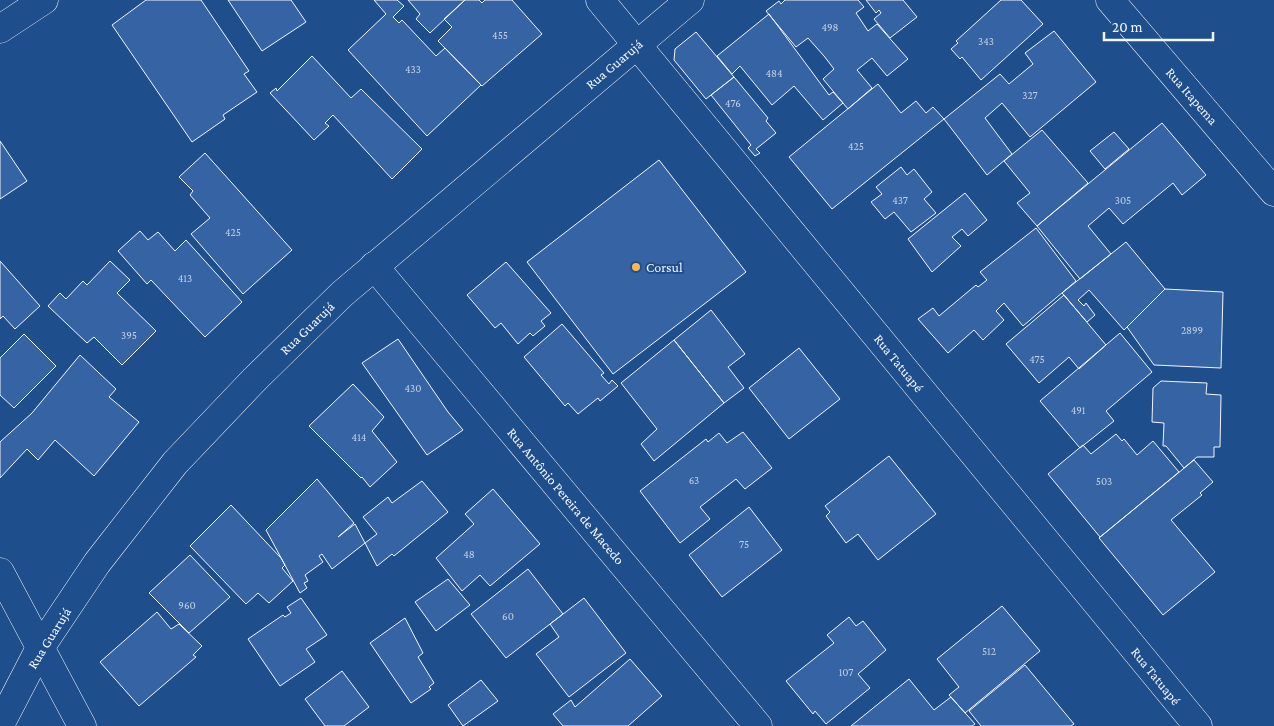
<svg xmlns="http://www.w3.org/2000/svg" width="1274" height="726" viewBox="0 0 1274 726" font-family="'Crimson Pro',serif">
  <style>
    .building { fill: #3563a3; stroke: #f2f6ff }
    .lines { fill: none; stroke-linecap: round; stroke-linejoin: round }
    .minor-casing { stroke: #f2f6ff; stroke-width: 29 }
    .tertiary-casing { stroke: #f2f6ff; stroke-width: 29 }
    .minor { stroke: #1f4e8c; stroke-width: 28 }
    .tertiary { stroke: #1f4e8c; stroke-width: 28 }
    .poi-dot { fill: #ffb74d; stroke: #1f4e8c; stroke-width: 2 }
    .labels { text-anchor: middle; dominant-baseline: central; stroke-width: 4; stroke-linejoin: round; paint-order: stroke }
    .number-label { font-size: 11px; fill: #c3d1e8 }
    .street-label { font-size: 14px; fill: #f2f6ff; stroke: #1f4e8c }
    .poi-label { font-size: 14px; fill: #f2f6ff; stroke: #1f4e8c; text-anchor: start }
  </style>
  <rect width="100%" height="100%" fill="#1f4e8c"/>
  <path class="building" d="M146,0H201L249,71L244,74L257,92L223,115L225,119L192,142L112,25Z
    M228,0H291L306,22L262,51Z
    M374,0H397L404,6L393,17L399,23L402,20L436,56L445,48L481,85L427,136L348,50L386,14Z
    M408,0H465L430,33L416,19L420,14Z
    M465,0H479L482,3L485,0H512L542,34L482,86L438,41L452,27L444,19Z
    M785,0H858L864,7L856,13L868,31L877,24L908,59L887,76L872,58L857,70L872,88L848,109L823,79L834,69L824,56L808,38L796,47L766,11L779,1L781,4Z
    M866,0H903L917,17L890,38L874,19L881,13L879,10L876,13Z
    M1001,0H1021L1043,24L981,80L962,57L960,59L951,49L958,43L956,41Z
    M769,14L829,95L833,92L843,103L823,120L794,86L772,105L740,66L732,74L717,56Z
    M1054,31L1096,82L1030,137L1002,103L985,118L1012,154L987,175L944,119L1000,74L1009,84L1033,64L1025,53Z
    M696,32L734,77L706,99L674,60L675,49Z
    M312,56L351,98L361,89L422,149L392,179L333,115L325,123L329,126L314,140L270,93L276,88L277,91Z
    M734,77L768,118L766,121L776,133L756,149L760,153L755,156L748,148L751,145L711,95Z
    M878,84L901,113L916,101L926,113L933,107L944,119L832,209L789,157Z
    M1162,123L1206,175L1182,195L1173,183L1123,224L1109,208L1088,226L1111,254L1080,279L1037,226Z
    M1042,130L1088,183L1037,226L1017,203L1030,193L1004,161Z
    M1114,132L1129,149L1105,169L1090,151Z
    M0,141L27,181L0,199Z
    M205,153L292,250L243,294L191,234L210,218L190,195L193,191L179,177Z
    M659,160L746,272L613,374L527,262Z
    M901,167L907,175L914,169L932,192L924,199L936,213L911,232L894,212L885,219L871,202L882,194L876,187Z
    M965,193L987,220L968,236L962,229L952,237L961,246L932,272L908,239Z
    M1036,228L1076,281L1023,326L1004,303L996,311L1004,320L983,340L974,330L948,353L918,319L933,308L939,316L976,285L978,287L987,280L980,272Z
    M140,231L148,240L158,232L175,251L186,240L242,302L205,337L151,280L147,284L118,251Z
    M1126,242L1165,289L1124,330L1089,290L1078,300L1084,306L1086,303L1095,315L1087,322L1062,293Z
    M0,261L40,306L15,329L3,316L0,319Z
    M110,261L130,280L117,293L156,331L122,365L94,337L87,343L48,306L60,293L66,299L83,281L87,285Z
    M506,262L551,313L541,321L545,326L533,336L530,333L518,344L501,323L495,328L467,295Z
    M1165,289L1223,292L1221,368L1154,365L1127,327Z
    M1064,295L1106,345L1079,369L1069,357L1039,383L1006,344Z
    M711,310L745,354L728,367L744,388L724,403L674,340Z
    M562,324L604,373L601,375L609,384L612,380L618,386L600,401L598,398L578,414L568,403L565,406L524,357Z
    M1120,333L1152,372L1106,411L1114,421L1080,448L1040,401Z
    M24,334L56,366L14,408L0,395V358Z
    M398,339L448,412L463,430L427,455L362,363Z
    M674,340L724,403L654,461L641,444L657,429L621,383Z
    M799,348L840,399L789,439L749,388Z
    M80,355L116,389L109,397L139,422L94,476L55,440L38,460L27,449L0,478V442L32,413Z
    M1161,381L1207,383L1206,394L1221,395L1220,447H1214V457H1197L1184,468L1166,446H1163L1164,423L1152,422L1153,388Z
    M353,384L384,417L372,431L397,462L370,487L362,477L361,478L309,426Z
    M743,432L772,468L745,489L736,479L700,507L710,519L680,543L640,491L706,439L708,442L719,433L727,443Z
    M1116,434L1122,441L1124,439L1137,455L1153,441L1179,472L1100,537L1048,474L1083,445L1091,454Z
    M889,456L936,514L878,560L858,534L846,543L826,516L830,512L825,506Z
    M1194,460L1213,482L1200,493L1202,495L1171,520L1215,572L1163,615L1099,538Z
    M317,479L354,523L338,537L355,524L365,543L332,569L322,554L319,556L323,562L305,575L308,581L304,583L307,588L300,593L266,530Z
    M422,481L448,512L394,556L392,554L377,566L365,543L377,534L363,517L388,497L392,503Z
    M493,489L540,544L490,586L480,575L462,591L436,558L474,524L465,514Z
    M231,505L281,558L285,565L282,568L293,581L269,603L258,593L246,604L190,546Z
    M749,507L782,550L722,597L689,555Z
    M190,555L230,597L189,633L149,593Z
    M528,569L563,614L506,658L471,614Z
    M448,579L470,605L436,631L415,602Z
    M301,598L327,635L306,649L315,662L280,686L248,639L283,615L285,617L291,613L287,607Z
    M584,598L626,653L569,697L536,654L559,637L550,624Z
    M1002,606L1040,651L965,713L949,695L959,687L937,659Z
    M157,612L171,629L179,624L202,646L193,655L196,657L139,706L100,662Z
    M849,617L856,626L863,621L886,650L858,674L870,688L826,724L815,711L813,714L786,681L834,643L827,635Z
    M405,618L423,653L418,657L434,683L429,687L431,689L411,703L370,643Z
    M630,659L662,696L628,726H563L553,714L571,700L575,707Z
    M1025,665L1074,724L1071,726H981L969,711Z
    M342,671L369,707L344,726H325L305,699Z
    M909,679L934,710L951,697L975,724L972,726H851Z
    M481,680L498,701L463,726L448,705Z"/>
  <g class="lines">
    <g class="minor-casing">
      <path id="minor" d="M600,0L1198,726
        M1110,0L1274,192
        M0,29L44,0
        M374,266L758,726
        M0,572L82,726"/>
    </g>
    <g class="tertiary-casing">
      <path id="tertiary" d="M0,725L40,648L97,563L175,463L255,379L342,294L690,0"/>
    </g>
    <use href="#minor" class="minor"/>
    <use href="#tertiary" class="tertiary"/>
  </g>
  <circle class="poi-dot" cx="636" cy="267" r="5"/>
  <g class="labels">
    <g class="number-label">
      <text x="830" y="27">498</text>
      <text x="500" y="35">455</text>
      <text x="986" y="41">343</text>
      <text x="413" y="69">433</text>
      <text x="774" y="73">484</text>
      <text x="1030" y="95">327</text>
      <text x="733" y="103">476</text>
      <text x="856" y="146">425</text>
      <text x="900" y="200">437</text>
      <text x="1123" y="200">305</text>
      <text x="233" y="232">425</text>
      <text x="185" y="278">413</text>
      <text x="1192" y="330">2899</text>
      <text x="129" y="335">395</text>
      <text x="1037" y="359">475</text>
      <text x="413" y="388">430</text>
      <text x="1078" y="410">491</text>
      <text x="359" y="437">414</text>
      <text x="694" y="480">63</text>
      <text x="1104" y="481">503</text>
      <text x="744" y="544">75</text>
      <text x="469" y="554">48</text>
      <text x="187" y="605">960</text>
      <text x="508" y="616">60</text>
      <text x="989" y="651">512</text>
      <text x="846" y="672">107</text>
    </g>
    <g class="street-label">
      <text transform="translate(614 64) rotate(-40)">Rua Guarujá</text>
      <text transform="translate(1192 96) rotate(49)">Rua Itapema</text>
      <text transform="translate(307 328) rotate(-44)">Rua Guarujá</text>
      <text transform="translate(899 363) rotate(51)">Rua Tatuapé</text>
      <text transform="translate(566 496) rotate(50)">Rua Antônio Pereira de Macedo</text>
      <text transform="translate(49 638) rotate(-58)">Rua Guarujá</text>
      <text transform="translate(1156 676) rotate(51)">Rua Tatuapé</text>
    </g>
    <g class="poi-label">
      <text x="646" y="267">Corsul</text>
    </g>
  </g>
  <path d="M1104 32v8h109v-8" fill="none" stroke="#f2f6ff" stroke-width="2.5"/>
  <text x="1112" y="32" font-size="15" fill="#f2f6ff" stroke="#1f4e8c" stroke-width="4" paint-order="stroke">20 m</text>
</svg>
